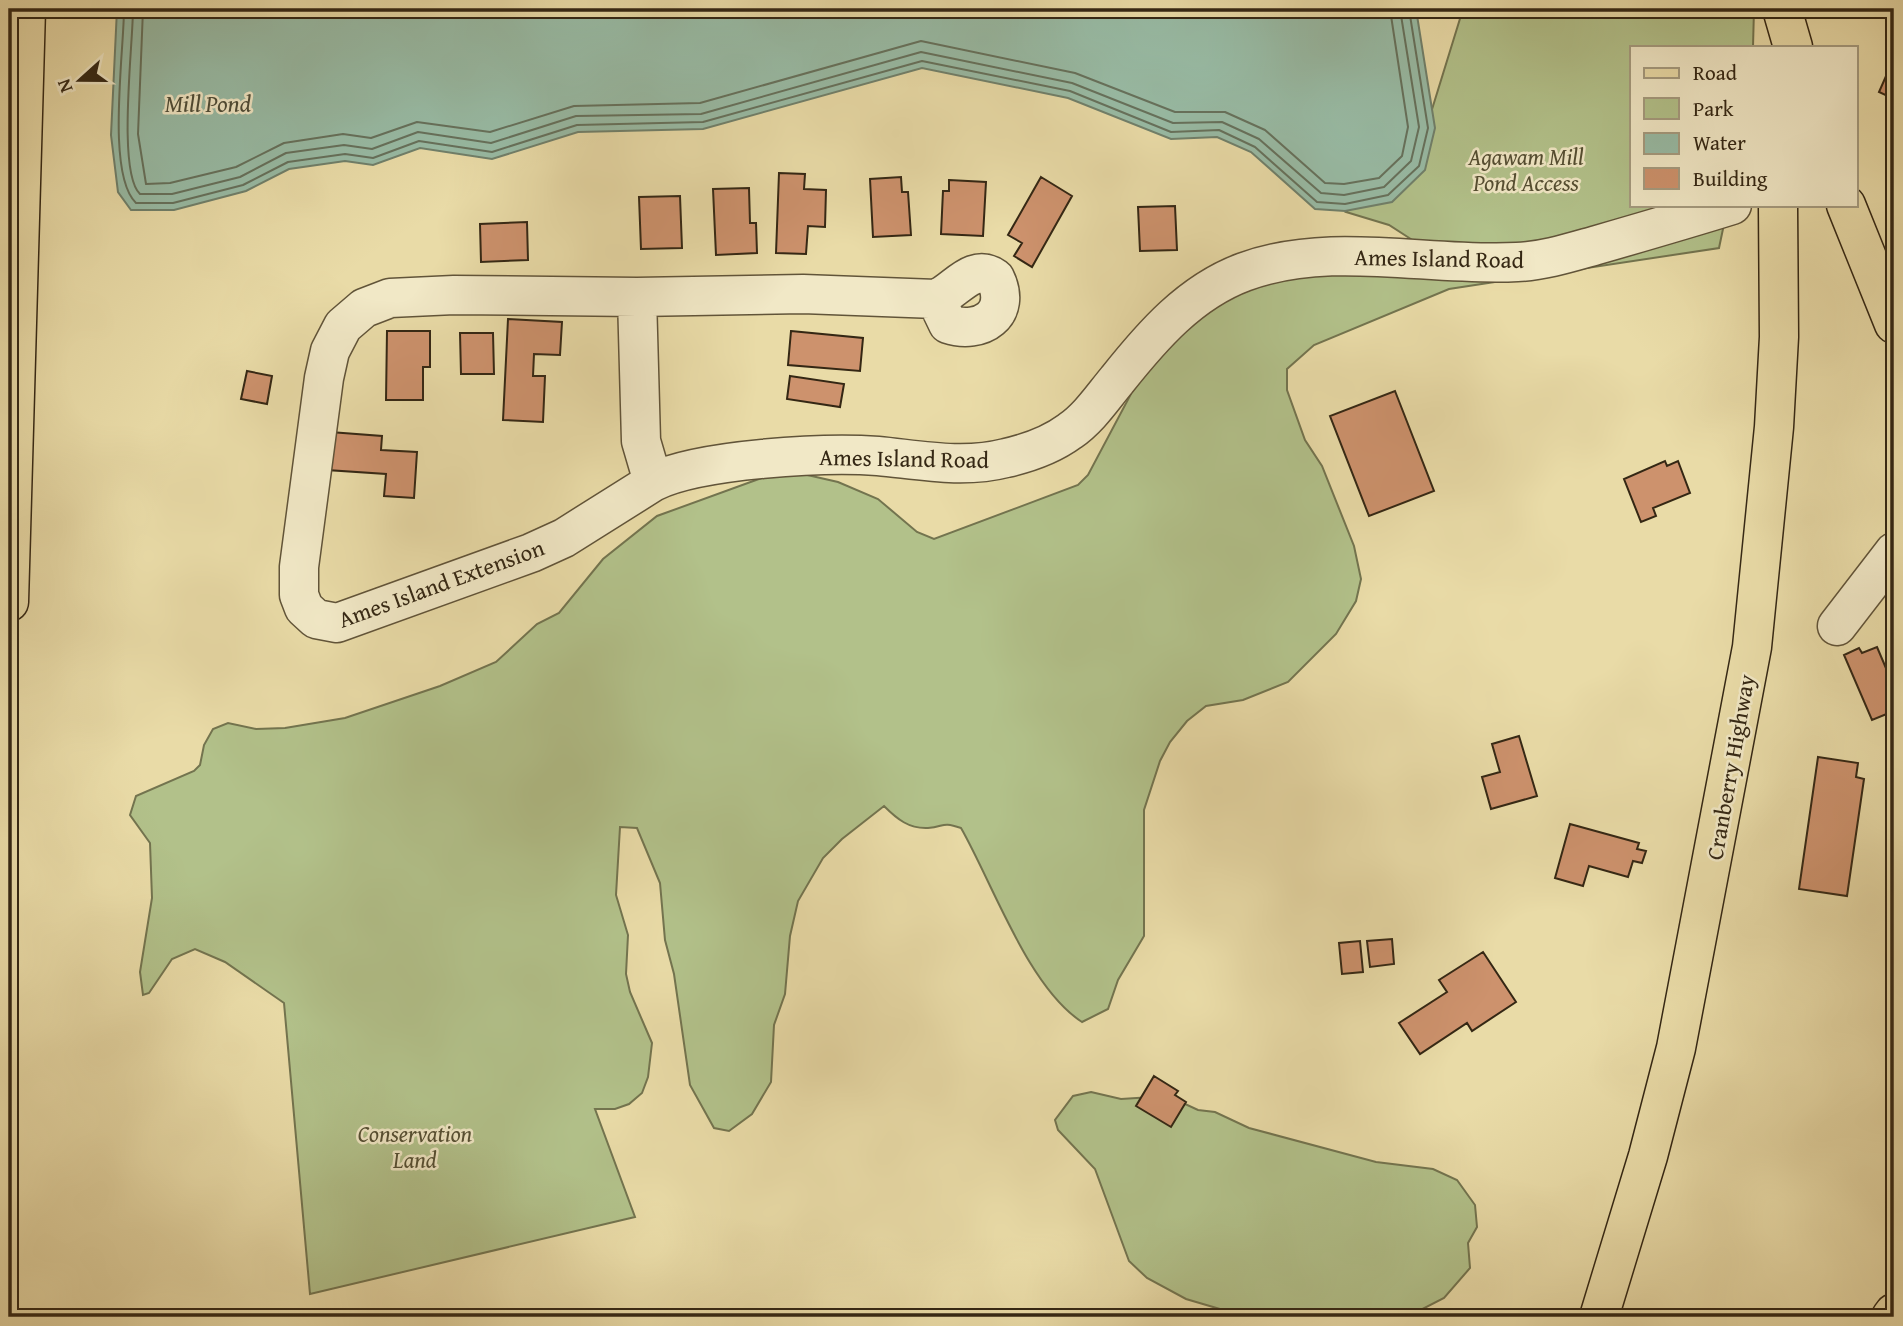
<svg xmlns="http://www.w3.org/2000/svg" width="1903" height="1326" viewBox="0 0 1903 1326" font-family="'Gentium Book Plus',serif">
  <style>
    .green { fill: #b2c18a; stroke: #73744f; stroke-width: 2 }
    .water { fill: #98bba5; stroke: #70806b; stroke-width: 2 }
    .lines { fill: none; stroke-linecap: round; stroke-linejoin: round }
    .shore { stroke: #66715c; stroke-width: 2 }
    .building { fill: #cd926d; stroke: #342714; stroke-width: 2 }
    .minor-casing { stroke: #615439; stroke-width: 41 }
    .major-casing { stroke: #342714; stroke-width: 41 }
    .highway-casing { stroke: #342714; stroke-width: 41 }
    .minor { stroke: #f1e8c6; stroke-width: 38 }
    .major { stroke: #e9dba7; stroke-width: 38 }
    .highway { stroke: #e9dba7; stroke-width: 38 }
    .labels { text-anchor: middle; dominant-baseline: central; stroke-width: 5; stroke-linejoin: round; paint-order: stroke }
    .park-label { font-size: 23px; font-style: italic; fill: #544e32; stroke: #f1e8c6 }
    .street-label { font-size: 23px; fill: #342714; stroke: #f1e8c6 }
    .water-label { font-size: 24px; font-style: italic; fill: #4d4c38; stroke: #f1e8c6 }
  </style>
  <rect width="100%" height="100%" fill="#e9dba7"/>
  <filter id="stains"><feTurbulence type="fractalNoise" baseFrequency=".00286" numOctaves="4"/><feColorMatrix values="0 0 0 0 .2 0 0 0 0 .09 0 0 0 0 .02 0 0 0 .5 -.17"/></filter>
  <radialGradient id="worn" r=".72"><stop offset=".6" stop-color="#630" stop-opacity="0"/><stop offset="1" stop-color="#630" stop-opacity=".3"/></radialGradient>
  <path class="green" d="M1463,9H1754L1753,47H1632V205H1728L1719,248L1449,289L1314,345L1287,369V390L1305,440L1322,466L1354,546L1361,579L1356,601L1336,634L1288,682L1243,700L1206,706L1187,721L1170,742L1160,761L1144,810V936L1118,980L1108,1009L1082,1022C1028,987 993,884 961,828C941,821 945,827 928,828C909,829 897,819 884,806L842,839L823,858L798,901L790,936L785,994L774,1025L771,1082L752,1114L729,1131L714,1128L690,1085L674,974L665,940L660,883L637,828L620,827L616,895L628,935L626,974L630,992L652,1043L648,1077L642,1093L629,1104L615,1109H595L635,1217L310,1294L284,1003L225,962L195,949L172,959L149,993L143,995L140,972L152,898L150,843L130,815L136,796L194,771L200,765L204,745L213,729L228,723L256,729L285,728L345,718L440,686L496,662L537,624L559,613L603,559L657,516L767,476L803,474L838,482L878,499L917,532L934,539L1078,485L1088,475L1141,375L1207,299L1417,243L1389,225L1346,212L1425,132Z
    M1091,1092L1121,1099L1168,1096L1198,1110L1215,1112L1249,1128L1376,1162L1433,1169L1457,1180L1475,1205L1477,1227L1468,1243L1470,1268L1444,1298L1407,1317H1247L1186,1299L1147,1278L1129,1261L1095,1169L1058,1130L1055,1120L1073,1096Z"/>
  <path class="water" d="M117,9H1416L1435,128L1425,170L1392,202L1345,211L1315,209L1251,152L1217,137L1171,139L1068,98L922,68L703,129L578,132L492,159L420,148L373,165L345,161L289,169L246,191L174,210H131L118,192L111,135Z"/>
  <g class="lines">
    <path class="shore" d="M124,9C124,52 106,174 136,203H173L243,185L288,162L345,154L373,158L419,141L492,152L577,125L703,122L922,61L1070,91L1171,132L1219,130L1255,147L1317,202L1345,204L1388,195L1419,166L1428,128L1409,9
      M133,9C133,45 117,172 140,194H172L240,177L286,153L344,145L372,149L418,132L491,143L576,116L701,114L921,52L1072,83L1173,123L1222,122L1259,139L1321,193L1344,195L1384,187L1411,161L1419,127L1400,9
      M143,9L138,134L146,184L170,183L236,167L284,143L343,134L371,138L417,122L490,132L574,106L700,103L921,41L1075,73L1175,112H1225L1265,130L1325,183L1344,184L1379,178L1402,156L1408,127L1390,9"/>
  </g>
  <path class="building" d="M1894,58V99L1879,92Z
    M779,173L805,174L804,189L826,190L825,227L808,226L806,254L776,253Z
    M901,177L902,192H908L911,235L873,237L870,179Z
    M1041,177L1072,196L1032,267L1014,256L1022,243L1008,235Z
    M949,180L986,182L983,236L941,234L943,191H949Z
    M749,188L750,223H756L757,253L716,255L713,189Z
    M680,196L682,248L641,249L639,197Z
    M1175,206L1177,250L1140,251L1138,207Z
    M527,222L528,260L481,262L480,224Z
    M508,319L562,322L560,355L534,354L533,376H545L543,422L503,420Z
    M387,331H430V367H423V400H386Z
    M791,331L863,338L860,371L788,365Z
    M460,333H493L494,374H461Z
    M247,371L272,376L267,404L241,399Z
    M790,376L844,384L840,407L787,399Z
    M1395,391L1434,491L1369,516L1330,416Z
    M330,432L382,436L381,450L417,452L414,498L384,496L386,474L327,470Z
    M1665,461L1667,466L1678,461L1690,493L1653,508L1656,516L1641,522L1624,479Z
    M1877,647L1894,687V711L1872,720L1844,655L1859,648L1862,653Z
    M1519,736L1537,796L1491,809L1482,777L1500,772L1492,744Z
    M1818,757L1858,763L1856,777L1864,779L1847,896L1799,889Z
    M1570,824L1639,843L1637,849L1646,851L1642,863L1633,861L1628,877L1589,866L1583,886L1555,878Z
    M1392,939L1394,964L1370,967L1367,941Z
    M1360,941L1363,972L1342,974L1339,943Z
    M1483,952L1516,1002L1472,1031L1467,1023L1420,1054L1399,1023L1447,992L1439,980Z
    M1154,1076L1178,1091L1175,1095L1186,1102L1171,1127L1136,1106Z"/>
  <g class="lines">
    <g class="minor-casing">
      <path id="minor" d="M637,297L454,295L390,298L364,308L343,326L330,351L324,378L299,567V595L304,608L316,619L337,623L531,553L564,538L653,482
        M936,299L948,324C981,335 1013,314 995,278C972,262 955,292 936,299L803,294L637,297L641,441L653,482C699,459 825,452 878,456C920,460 963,469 1006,458C1028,453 1051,445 1070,431C1089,418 1102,398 1117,380C1152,336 1190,292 1244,272C1331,240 1428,267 1517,262C1544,261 1572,252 1597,245C1642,232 1687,219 1732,205
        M1837,626L1894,552"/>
    </g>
    <g class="major-casing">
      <path id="major" d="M1782,9L1793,47
        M1846,205L1894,324
        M1599,1317L1648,1156L1676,1048L1752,647L1774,427L1779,337L1778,205
        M1891,1317L1894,1313"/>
    </g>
    <g class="highway-casing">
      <path id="highway" d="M9,602L26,9"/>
    </g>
    <use href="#minor" class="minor"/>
    <use href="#major" class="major"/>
    <use href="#highway" class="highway"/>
  </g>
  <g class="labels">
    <g class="park-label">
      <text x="1526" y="156">Agawam Mill<tspan x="1526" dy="26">Pond Access</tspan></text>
      <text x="415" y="1133">Conservation<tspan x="415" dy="26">Land</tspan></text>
    </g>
    <g class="street-label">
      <text transform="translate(1439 258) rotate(1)">Ames Island Road</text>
      <text transform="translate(904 458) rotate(1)">Ames Island Road</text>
      <text transform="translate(441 583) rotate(-20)">Ames Island Extension</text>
      <text transform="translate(1730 767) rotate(-80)">Cranberry Highway</text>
    </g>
    <g class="water-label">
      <text x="208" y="103">Mill Pond</text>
    </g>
  </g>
  <rect width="1903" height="1326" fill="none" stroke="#e9dba7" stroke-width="35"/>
  <rect x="10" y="10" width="1882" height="1305" fill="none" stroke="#342714" stroke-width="3.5"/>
  <rect x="18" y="18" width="1868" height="1291" fill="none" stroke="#342714" stroke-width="2"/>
  <rect x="1630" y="46" width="228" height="161" fill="#f1e8c6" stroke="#a59b7f" stroke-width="2"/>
  <rect x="1644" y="68" width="35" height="10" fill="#e9dba7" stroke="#a59b7f" stroke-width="2"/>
  <text x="1693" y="80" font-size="21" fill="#342714">Road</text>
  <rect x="1644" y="98" width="35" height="21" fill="#b2c18a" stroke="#a59b7f" stroke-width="2"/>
  <text x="1693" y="116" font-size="21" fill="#342714">Park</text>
  <rect x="1644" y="133" width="35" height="21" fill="#98bba5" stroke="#a59b7f" stroke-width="2"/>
  <text x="1693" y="150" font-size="21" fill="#342714">Water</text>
  <rect x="1644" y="168" width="35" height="21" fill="#cd926d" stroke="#a59b7f" stroke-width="2"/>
  <text x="1693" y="186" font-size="21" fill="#342714">Building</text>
  <g transform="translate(80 80) rotate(249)" stroke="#f1e8c6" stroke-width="5" paint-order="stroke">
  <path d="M0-5L12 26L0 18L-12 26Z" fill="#342714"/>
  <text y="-10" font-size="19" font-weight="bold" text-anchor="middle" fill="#342714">N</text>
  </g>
  <rect width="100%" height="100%" filter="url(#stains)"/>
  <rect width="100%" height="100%" fill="url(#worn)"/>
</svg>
